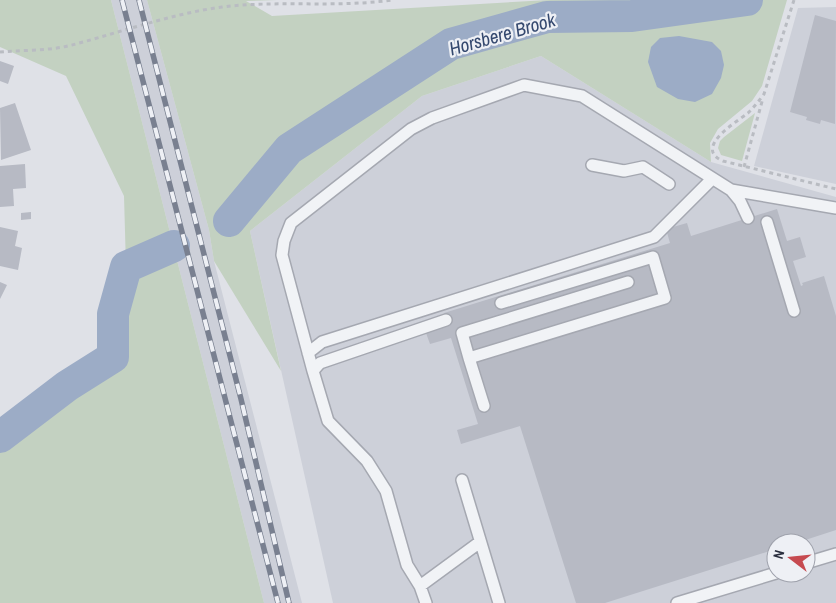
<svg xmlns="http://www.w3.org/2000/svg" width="836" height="603" viewBox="0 0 836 603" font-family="'Archivo Narrow',sans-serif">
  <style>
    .built { fill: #cdd0d9; fill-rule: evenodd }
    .green { fill: #c3d1c1 }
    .water { fill: #9cacc6 }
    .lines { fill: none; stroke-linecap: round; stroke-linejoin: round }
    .river { stroke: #9cacc6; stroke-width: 32 }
    .building { fill: #b7bac4 }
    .service-casing { stroke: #a5a8b1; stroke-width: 14 }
    .path { stroke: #b9bcc2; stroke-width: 3; stroke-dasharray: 4 4; stroke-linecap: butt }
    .service { stroke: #f1f3f6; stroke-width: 11 }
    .rail-casing { stroke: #798090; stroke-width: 5.5 }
    .rail { stroke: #eef0f5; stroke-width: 4; stroke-dasharray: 11; stroke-linecap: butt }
    .labels { text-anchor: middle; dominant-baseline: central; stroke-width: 4.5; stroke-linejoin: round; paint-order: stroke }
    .water-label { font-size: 19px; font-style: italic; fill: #35496f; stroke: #eef0f5 }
  </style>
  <rect width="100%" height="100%" fill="#dfe1e7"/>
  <path class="built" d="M111,0H147L209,230L214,261L302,603H264Z
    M836,7V184L754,166L798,8Z
    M541,56L711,162L836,197V603H333L250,231L422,96ZM776,543H806V573H776Z"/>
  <path class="green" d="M0,0H111L264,603H0V437L67,386L113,357V314L126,267L124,196L66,76L0,47Z
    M147,0H277L246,1L272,16L549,0H787L762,86L752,101L718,129L710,143L711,162L541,56L422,96L250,231L281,371L214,261L209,230Z
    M755,113L742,161L721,155L718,148L720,141L724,137Z"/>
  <path class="water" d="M679,36L712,42L721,51L724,65L721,78L712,94L695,102L678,99L657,87L648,62L651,47L660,38Z"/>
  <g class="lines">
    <path class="river" d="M229,221L289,149L451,44L547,17L632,16L747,0
      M0,437L67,386L113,357V314L126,267L174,246"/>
  </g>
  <path class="building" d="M815,15L836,21L835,124L821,120L820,124L806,120L807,117L790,112Z
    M0,61L14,66L8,84L0,81Z
    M15,103L31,150L1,160L0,108Z
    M25,164L26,188L13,189L14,206L0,207V166Z
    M777,209L787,241L800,237L806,257L793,261L801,286L803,285L802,283L824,276L836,316V530L796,543H776V549L605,603H576L520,426L461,444L457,430L478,424L451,338L430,344L426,333L448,326L444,313L670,243L666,229L687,223L691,236Z
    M31,212V219L21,220V213Z
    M0,227L18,231L15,246L22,248L18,270L0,266Z
    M0,282L7,285L0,299Z"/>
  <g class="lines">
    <g class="service-casing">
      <path id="service" d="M592,165L624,171L643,167L669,184
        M731,190L740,201L748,218
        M767,222L794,311
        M308,353L322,342L654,237L712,179
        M469,358L462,333L628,282
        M313,371L320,363L446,320
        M484,406L469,358L665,298L653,257L501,303
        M462,480L499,603
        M806,563L836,554
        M420,586L480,542
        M426,603L420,586L407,565L386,491L367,461L328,421L313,371L282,255L284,241L291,223L411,129L432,118L524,85L582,96L731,190L836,208
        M677,603L776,573"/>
    </g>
    <path class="path" d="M794,0L764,94C759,101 754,107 748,113C738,121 692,148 723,161L836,189
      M0,52C22,50 46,51 68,46C119,33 170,14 222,7C278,0 336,8 392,0
      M744,167L763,98"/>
    <use href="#service" class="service"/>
    <g class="rail-casing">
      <path id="rail" d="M122,0L278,603
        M139,0L241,399L289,603"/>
    </g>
    <use href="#rail" class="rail"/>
  </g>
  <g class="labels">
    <g class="water-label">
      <text transform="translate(502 34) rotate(-16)">Horsbere Brook</text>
    </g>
  </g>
  <g transform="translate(791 558) rotate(286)"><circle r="24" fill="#eef0f5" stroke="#9fa2ac"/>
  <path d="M0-4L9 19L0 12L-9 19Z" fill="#c64a50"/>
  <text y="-8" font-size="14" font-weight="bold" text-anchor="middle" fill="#292e3e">N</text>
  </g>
</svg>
